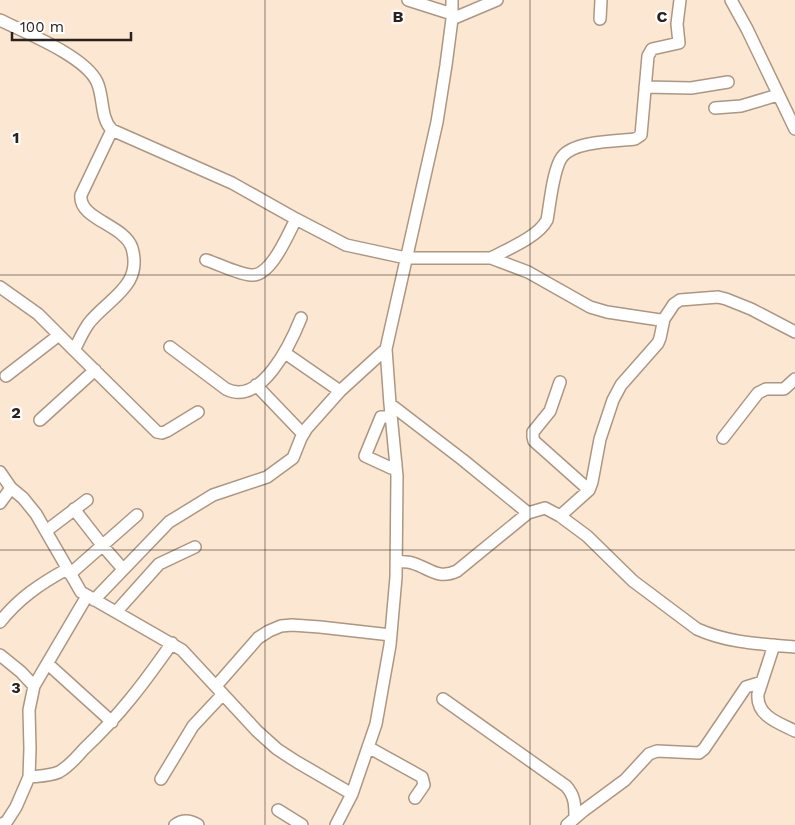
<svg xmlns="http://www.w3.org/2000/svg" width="795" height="825" viewBox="0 0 795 825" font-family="'Work Sans',sans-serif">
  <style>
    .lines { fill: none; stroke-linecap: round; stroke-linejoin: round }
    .minor-casing { stroke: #ab9783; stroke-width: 14 }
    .minor { stroke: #fff; stroke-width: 11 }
    .grid { fill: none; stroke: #2b231b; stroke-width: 1; stroke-opacity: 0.55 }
    .grid-label { font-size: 16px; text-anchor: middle; font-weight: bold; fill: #2b231b; stroke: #fff; stroke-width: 4.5; stroke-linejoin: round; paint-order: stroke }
  </style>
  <rect width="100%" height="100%" fill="#fce7d2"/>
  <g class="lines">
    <g class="minor-casing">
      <path id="minor" d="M408,0L452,14
        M731,0L747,29L795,129
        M452,19L497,0
        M600,19L601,0
        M0,20C26,33 85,56 97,82C104,97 100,118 112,130L232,183L296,219L346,245L406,258H491L528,272L590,307L607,312L660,320L664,319L674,304L680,300L718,297L726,299L751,309L795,332
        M645,87L691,88L728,82
        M715,108L741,106L778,95
        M112,130L81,195C78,219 125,225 132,248C143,286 109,298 89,323C83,331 79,341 74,350L157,432L162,433L167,431L198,412
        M491,258C508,249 538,237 547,220C550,204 553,169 562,157C573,141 616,141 635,139L641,135L648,56L652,49L679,43L677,24L680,0
        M206,260C219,264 238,274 251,275C271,277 288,234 296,219
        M0,287L38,314L74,350
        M170,347L226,389C261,407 291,343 301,318
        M285,353L340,391
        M6,376L59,335
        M560,382L550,411L533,432V437L534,441L589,490
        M256,385L303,434
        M390,404L463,460L528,513
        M391,416L381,417L365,456L391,468L396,463
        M40,420L95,370
        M723,438L758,393L766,389H784L795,379
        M0,472L11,488L23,498L36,514L81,592L182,650L257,731L277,749L297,762L352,794
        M0,503L11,488
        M74,509L102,545L123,569
        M560,516L589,490L592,482L600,439L613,400L621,385L658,343L660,338L664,319
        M46,531L87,500
        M396,562C401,562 407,561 412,563C430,568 437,580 457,571L528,513L545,508L560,516L587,536L633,581L697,629C728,643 761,644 795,647
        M70,574L137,515
        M94,600L169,522L213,495L267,477L293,458L301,438L307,428L340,391L386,349
        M116,612L159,564L195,547
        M0,622C19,598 40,584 67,569
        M774,645L758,694C756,716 779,723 795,731
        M0,655L21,672L34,686
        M48,664L112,722
        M216,686L258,638L269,631L281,626L292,625L320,627L391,635
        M443,699L566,786C575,796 575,805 575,818
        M368,747L422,777L424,785L415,798
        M29,777C38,776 50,776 59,772C68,767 77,757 84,749C120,715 144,683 172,643
        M161,779L193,726L223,694
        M278,810L302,825
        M1,825L7,821L16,807L29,777L30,749L29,710L34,686L87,596
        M175,825C183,819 190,820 198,825
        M336,825L352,794L376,724L390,645L396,577L397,476L390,404L386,349L437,122L446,65L452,19V0
        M567,825L583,811L625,780L649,754L657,751L699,753L704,749L746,687L762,682"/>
    </g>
    <use href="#minor" class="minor"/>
  </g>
  <path class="grid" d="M265,0V825M530,0V825M0,275H795M0,550H795"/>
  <g class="grid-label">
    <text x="398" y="22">B</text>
    <text x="662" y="22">C</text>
    <text x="16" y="143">1</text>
    <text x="16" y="418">2</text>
    <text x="16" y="693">3</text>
  </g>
  <path d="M12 32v8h119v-8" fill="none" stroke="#2b231b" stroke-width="2.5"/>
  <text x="20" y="32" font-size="15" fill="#2b231b" stroke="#ffffff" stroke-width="4" paint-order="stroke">100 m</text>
</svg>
